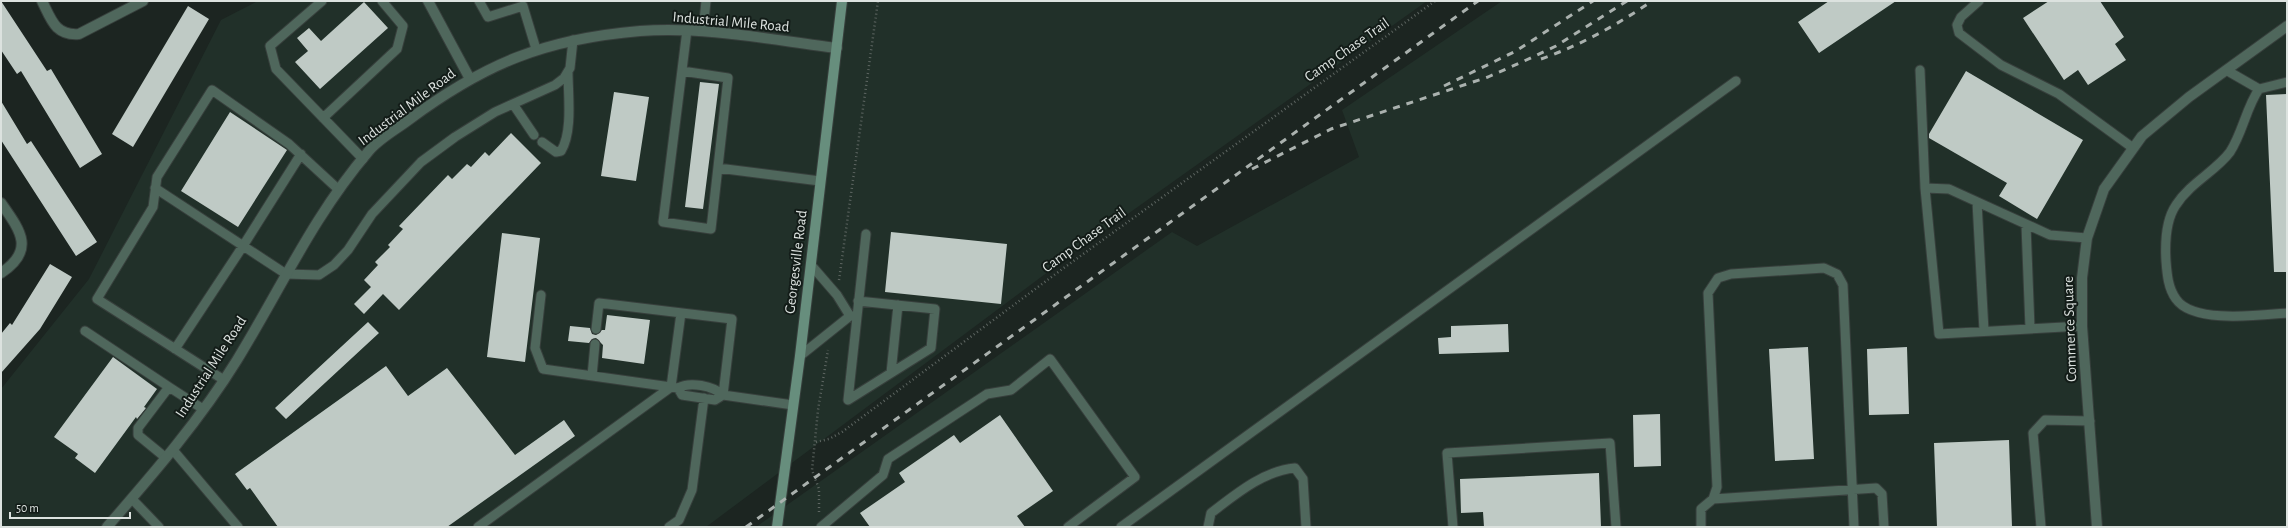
<svg xmlns="http://www.w3.org/2000/svg" width="2288" height="528" viewBox="0 0 2288 528" font-family="'Alegreya Sans',sans-serif">
  <style>
    .built { fill: #213029 }
    .building { fill: #bfcac5 }
    .lines { fill: none; stroke-linecap: round; stroke-linejoin: round }
    .service-casing { stroke: #373f3c; stroke-width: 11 }
    .minor-casing { stroke: #373f3c; stroke-width: 12 }
    .secondary-casing { stroke: #373f3c; stroke-width: 12 }
    .path { stroke: #5e6662; stroke-width: 2.5; stroke-dasharray: 1 3; stroke-linecap: butt }
    .service { stroke: #4f675c; stroke-width: 9 }
    .minor { stroke: #4f675c; stroke-width: 10 }
    .secondary { stroke: #678e7d; stroke-width: 10 }
    .rail { stroke: #aab1ae; stroke-width: 3; stroke-dasharray: 7 7; stroke-linecap: butt }
    .labels { text-anchor: middle; dominant-baseline: central; stroke-width: 4; stroke-linejoin: round; paint-order: stroke }
    .street-label { font-size: 15px; fill: #dce2df; stroke: #131c18 }
  </style>
  <rect width="100%" height="100%" fill="#1c2521"/>
  <path class="built" d="M258,1H1427L1080,248L706,527H1V389L89,279L221,20Z
    M1502,1H2287V527H756L1172,232L1197,246L1359,157L1342,110Z"/>
  <path class="building" d="M1,1L47,71L51,69L102,154L80,168L21,71L17,74L1,50Z
    M1829,1H1896L1819,53L1798,22Z
    M2049,1H2100L2124,37L2115,44L2126,60L2088,85L2078,70L2064,80L2023,18Z
    M364,2L388,28L320,89L295,62L308,51L297,38L309,28L321,41Z
    M188,6L209,19L133,147L112,134Z
    M1966,71L2083,140L2037,219L1999,196L2007,183L1929,138V134Z
    M700,82L719,84L703,209L685,207Z
    M614,92L649,97L636,181L601,176Z
    M2287,94V272H2274L2266,95Z
    M1,101L27,144L31,141L97,242L76,256L1,140Z
    M230,112L287,150L238,227L181,191Z
    M511,133L541,163L399,310L383,294L364,314L354,304L371,287L364,280L378,265L375,262L390,247L388,245L403,229L399,226L448,175L452,179L467,164L471,167L485,152L489,156Z
    M891,232L1007,244L1001,304L885,292Z
    M502,233L540,238L525,362L487,357Z
    M50,264L72,277L40,329L1,373V334L10,323L12,325Z
    M607,315L650,320L644,364L602,358L603,345L596,338L592,339L589,343L568,341L570,326L590,328L592,334L596,335L602,330H605Z
    M368,322L379,333L286,419L275,408Z
    M1508,324L1509,352L1439,354L1438,338L1451,337V326Z
    M1808,347L1814,459L1775,461L1769,349Z
    M1907,347L1909,414L1869,415L1867,349Z
    M113,357L157,389L144,407L146,408L137,419L136,417L95,473L75,458L78,454L54,437Z
    M386,366L408,396L447,368L515,455L564,420L575,436L447,527H278L250,488L247,490L235,474Z
    M1660,414L1661,466L1634,467L1633,415Z
    M1000,415L1053,491L1017,516L1025,527H870L860,513L905,482L899,473L954,435L960,443Z
    M2009,440L2012,527H1937L1934,443Z
    M1599,473L1601,527H1484L1483,512L1461,513L1460,479Z"/>
  <g class="lines">
    <g class="service-casing">
      <path id="service" d="M322,1L270,46L276,69L363,159
        M479,1L488,17L523,6L536,49
        M1979,1L1961,17L1957,25L1959,33L2001,65L2059,94L2133,148
        M703,31L706,1
        M1920,70L1925,188
        M2226,70L2259,89
        M682,71L728,78L711,229L663,222L687,30
        M2287,82L2259,89C2246,108 2243,132 2230,152C2216,171 2190,183 2176,205C2165,221 2165,244 2166,261C2167,274 2168,288 2176,299C2193,324 2260,315 2287,313
        M513,104L534,135
        M323,118L397,49L403,26L382,1
        M542,142L556,152L561,151C573,132 568,94 568,72
        M718,168L820,181
        M155,188L286,274L319,275L334,265L348,250L372,214L421,162L455,137L495,112L555,85L564,78L570,68L573,40
        M1977,202L1984,331
        M2026,225L2030,328
        M811,265L837,295L850,316
        M541,295L535,348L543,369L678,388C690,381 713,386 723,395L715,400L682,395L678,388
        M858,301L935,309L931,348L848,400L866,234
        M2082,326L1939,334L1925,188L1949,189L2050,235L2087,238
        M596,329L599,303L732,319L723,395L793,405
        M85,331L169,387
        M175,349L243,246L301,154
        M800,356L850,316H857
        M891,373L898,305
        M592,376L595,344
        M224,380L97,299L153,207L157,177L212,90L289,144L339,190
        M173,450L238,527
        M166,458L138,435V428L169,387L203,409
        M132,499L159,527
        M1713,499L1876,488L1882,494L1884,527
        M478,527L671,387L681,313
        M669,527L679,520L692,490L704,398
        M821,527L883,475L888,459L987,394L1011,390L1050,359L1135,477L1068,527
        M1121,527L1736,81
        M1208,527L1211,513C1236,494 1263,471 1295,468L1303,479L1306,527
        M1453,527L1447,453L1610,443L1616,527
        M1701,527V509L1713,499L1717,487L1708,293L1718,278L1731,274L1824,268L1837,274L1843,285L1854,527
        M2041,527L2033,433L2045,420L2090,421"/>
    </g>
    <g class="minor-casing">
      <path id="minor" d="M42,1C51,19 55,36 79,34L143,1
        M428,1L470,79
        M1,203C20,230 36,250 1,273
        M107,527C153,474 200,420 237,360C280,290 314,215 368,152C378,139 397,129 410,119C486,63 545,39 640,31C705,26 772,40 837,48
        M2097,527L2082,326V278L2087,238L2104,189L2142,136L2189,97L2287,26"/>
    </g>
    <g class="secondary-casing">
      <path id="secondary" d="M777,527L800,356L842,1"/>
    </g>
    <path class="path" d="M839,280L878,1
      M816,442L829,439L842,432L1061,270L1435,1
      M819,512V489L812,470L818,410L828,350"/>
    <use href="#service" class="service"/>
    <use href="#minor" class="minor"/>
    <use href="#secondary" class="secondary"/>
    <path class="rail" d="M1541,59C1581,45 1617,25 1652,1
      M1444,86L1516,51L1593,1
      M1252,169L1331,129L1488,77L1522,62L1556,46L1627,1
      M746,527L1478,1"/>
  </g>
  <g class="labels">
    <g class="street-label">
      <text transform="translate(731 22) rotate(5)">Industrial Mile Road</text>
      <text transform="translate(1347 50) rotate(-35)">Camp Chase Trail</text>
      <text transform="translate(407 107) rotate(-37)">Industrial Mile Road</text>
      <text transform="translate(1084 240) rotate(-36)">Camp Chase Trail</text>
      <text transform="translate(796 262) rotate(-83)">Georgesville Road</text>
      <text transform="translate(2070 329) rotate(-92)">Commerce Square</text>
      <text transform="translate(211 367) rotate(-57)">Industrial Mile Road</text>
    </g>
  </g>
  <rect width="2288" height="528" fill="none" stroke="#dce2df" stroke-width="4"/>
  <path d="M10 512v6h120v-6" fill="none" stroke="#dce2df" stroke-width="2"/>
  <text x="16" y="512" font-size="12" fill="#dce2df" stroke="#131c18" stroke-width="3" paint-order="stroke">50 m</text>
</svg>
